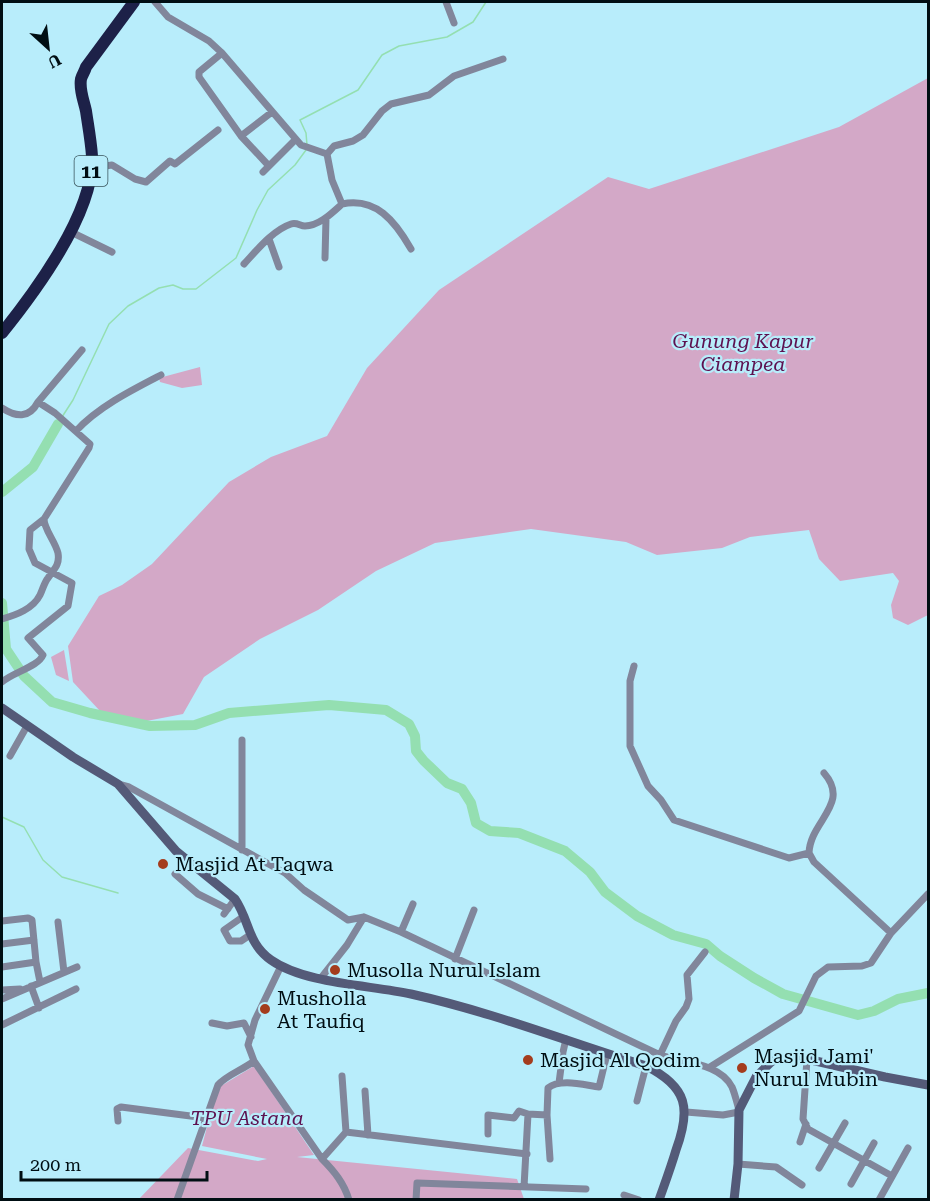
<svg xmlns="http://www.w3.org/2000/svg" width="930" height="1201" viewBox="0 0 930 1201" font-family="'Roboto Serif',serif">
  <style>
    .green { fill: #d3a8c7 }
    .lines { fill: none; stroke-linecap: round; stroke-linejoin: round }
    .stream { stroke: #94dfb1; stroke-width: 1.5 }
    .river { stroke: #94dfb1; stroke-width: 10 }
    .street { stroke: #81869b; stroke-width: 7 }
    .secondary { stroke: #545a78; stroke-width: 9 }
    .highway { stroke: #1d2148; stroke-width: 12 }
    .poi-dot { fill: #a43c1d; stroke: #b8edfb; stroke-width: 2 }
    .labels { text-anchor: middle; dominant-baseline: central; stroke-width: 4.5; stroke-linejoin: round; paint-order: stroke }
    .shield { fill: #b8edfb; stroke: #375159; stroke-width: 1.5 }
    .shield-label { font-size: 18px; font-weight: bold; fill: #000e13 }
    .park-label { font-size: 20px; font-style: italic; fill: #5d1150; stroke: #b8edfb }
    .poi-label { font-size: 20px; fill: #000e13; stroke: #b8edfb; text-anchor: start }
  </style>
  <rect width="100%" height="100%" fill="#b8edfb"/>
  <path class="green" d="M928,78V615L908,625L893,618L891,605L899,581L893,573L840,581L819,559L809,530L750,537L722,548L657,555L626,542L531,529L435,543L376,571L318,610L260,639L204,677L183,714L136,723L100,711L73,682L68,646L99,596L122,585L152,564L229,482L271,457L327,436L367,368L439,290L608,177L649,189L839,127Z
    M200,367L202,385L182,388L160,382L159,378Z
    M64,650L69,681L56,675L51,657Z
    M254,1066L314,1155L297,1157L517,1179L524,1199L138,1200L188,1148L258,1161L267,1159L202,1146L213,1104L221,1086Z"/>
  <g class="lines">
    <path class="stream" d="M307,145L306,133L300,120L358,90L382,55L399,46L447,37L473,22L486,2
      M62,417L73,400L109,324L128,306L159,288L173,285L183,289H196L236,258L257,210L268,190L295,165L306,150
      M2,642L6,641
      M2,817L24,827L43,860L62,877L118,893"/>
    <path class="river" d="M2,492L33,467L58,424
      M2,603L6,649L24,676L52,702L90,713L150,726L195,725L229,713L329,705L386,710L409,724L415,736L416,751L424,761L447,783L462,789L471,803L476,823L490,831L519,833L565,851L590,872L605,892L637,916L673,935L706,944L720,956L754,978L783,994L858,1015L874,1011L898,999L928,993"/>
    <path class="street" d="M155,2L168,17L209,41L222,53L301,145L327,154L332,180L342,204C376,197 395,221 411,249
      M446,2L454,23
      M222,53L199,72V77L241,136L269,166
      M241,136L272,112
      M327,154L334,146L353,141L363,135L382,111L391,104L429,95L454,76L503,59
      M92,168L112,165L135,179L146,182L170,161L175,164L218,130
      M263,172L295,140
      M69,231L112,252
      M269,239L279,267
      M325,258L326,218
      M244,264C257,250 273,230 291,224C297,222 300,226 305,226C319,226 332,213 342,204
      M38,402L82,350
      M2,408C16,417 29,419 38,402L55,413L90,444L89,448L44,519C44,529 55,541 58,553C60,565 54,569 48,578C44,583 43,589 40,595C33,609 16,615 2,619
      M76,431C98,407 132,390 161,375
      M634,666L630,681V746L648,786L661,800L674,820L789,858L809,853
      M2,682C13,672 38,667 43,655L28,638L68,606L72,583L35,563L29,549L30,530L44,519
      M10,756L27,726
      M824,773C851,804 810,821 809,853L814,862L891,933
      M118,784L129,787L285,873L304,890L348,920L364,917L401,932L660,1055C684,1063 720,1063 732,1087C735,1094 737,1103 739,1110
      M242,850V740
      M175,874L198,894L228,909
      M224,914L235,899
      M244,916L224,930L230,941H241L250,935
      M2,921L28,918L32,920L36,962L40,982
      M58,922L64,972
      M401,932L413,904
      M2,944L34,940
      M455,959L474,910
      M281,966L255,1020L248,1045L254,1061L322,1159C334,1171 344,1183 349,1200
      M2,967L36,962
      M321,978L347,945L364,917
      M31,986L39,1008
      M2,990L20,989
      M2,999L77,967
      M212,1023L227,1026L244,1023L251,1037
      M2,1025L76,989
      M660,1055L676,1021L686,1007L689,999L687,975L705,952
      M807,1059L803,1119L808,1129L892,1176
      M710,1067L799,1011L816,976L828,967L862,966L871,963L891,933L928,894
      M559,1083L563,1052L566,1039
      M365,1091L368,1135
      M637,1101L646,1066
      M686,1112L723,1115L739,1112
      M118,1121L117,1109L121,1107L206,1118
      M346,1132L527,1154
      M488,1134V1115L514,1118L519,1111L528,1114L547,1115
      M800,1142L806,1124
      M322,1159L346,1132L342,1076
      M550,1159L547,1115L548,1088C560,1078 584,1085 599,1087L607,1054
      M738,1164L776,1167L802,1185
      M819,1168L845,1123
      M851,1184L874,1143
      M524,1187L528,1114
      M624,1195L639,1200
      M177,1200L218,1085C225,1076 244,1069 254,1061
      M416,1200L417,1183L586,1189
      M879,1200L908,1148"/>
    <path class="secondary" d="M2,708L73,757L118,784L176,851L235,899C250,921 247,943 271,960C305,984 370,985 411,994C492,1012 568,1042 646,1066C688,1087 691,1109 676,1150C671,1167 665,1183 659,1200
      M734,1200L738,1164L739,1110L756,1077L772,1061L791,1057L807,1059L885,1077L928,1085"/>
    <path class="highway" d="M2,333C35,292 95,211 92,156C91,141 88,125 86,111C84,101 79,90 81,79C82,75 85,71 86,67L134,2"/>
  </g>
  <g class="poi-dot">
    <circle cx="163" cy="864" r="6"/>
    <circle cx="335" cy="970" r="6"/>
    <circle cx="265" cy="1009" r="6"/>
    <circle cx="528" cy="1060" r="6"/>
    <circle cx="742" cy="1068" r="6"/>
  </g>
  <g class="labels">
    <rect class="shield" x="74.5" y="156" width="33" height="30" rx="4.5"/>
    <g class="shield-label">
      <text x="91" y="171">11</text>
    </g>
    <g class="park-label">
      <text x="743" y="341">Gunung Kapur<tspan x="743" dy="23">Ciampea</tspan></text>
      <text x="247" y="1118">TPU Astana</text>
    </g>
    <g class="poi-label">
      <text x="175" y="864">Masjid At Taqwa</text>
      <text x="347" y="970">Musolla Nurul Islam</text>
      <text x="277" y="998">Musholla<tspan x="277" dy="23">At Taufiq</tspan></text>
      <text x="754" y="1056">Masjid Jami'<tspan x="754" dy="23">Nurul Mubin</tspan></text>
      <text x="540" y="1060">Masjid Al Qodim</text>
    </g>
  </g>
  <rect width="930" height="1201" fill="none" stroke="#000e13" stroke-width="6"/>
  <g transform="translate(48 48) rotate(153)" stroke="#b8edfb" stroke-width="4.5" paint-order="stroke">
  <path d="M0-4.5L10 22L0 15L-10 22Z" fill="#000e13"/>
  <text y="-9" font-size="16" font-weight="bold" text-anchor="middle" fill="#000e13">U</text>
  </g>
  <path d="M21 1171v9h186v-9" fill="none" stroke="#000e13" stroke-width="3"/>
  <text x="30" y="1171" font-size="18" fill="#000e13" stroke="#b8edfb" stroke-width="4.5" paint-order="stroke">200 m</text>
</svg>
